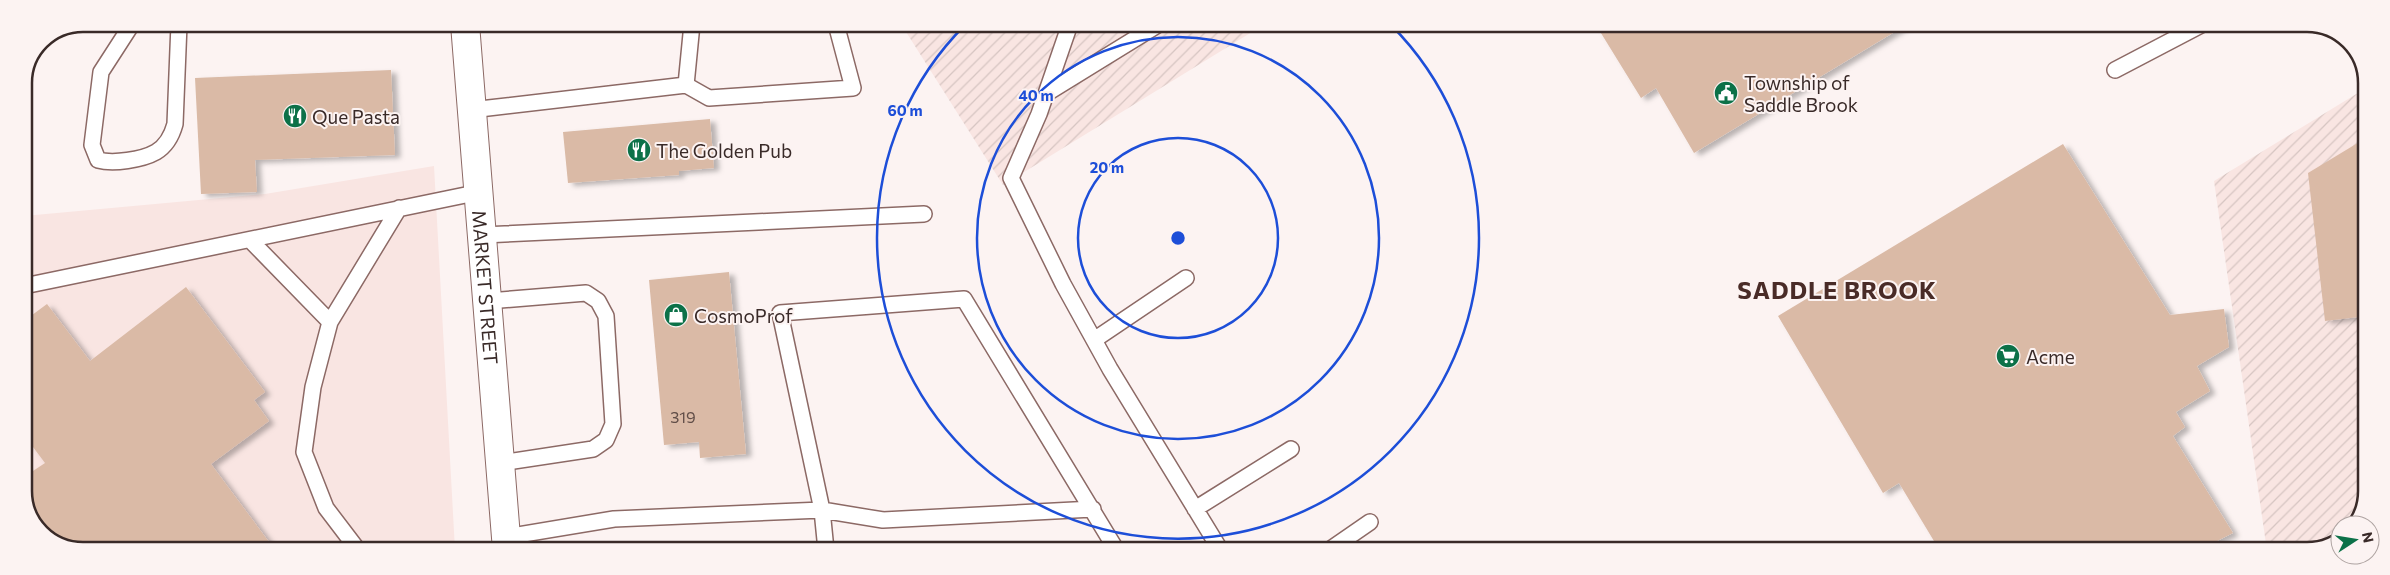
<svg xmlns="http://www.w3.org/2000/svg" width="2390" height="575" viewBox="0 0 2390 575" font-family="Commissioner,sans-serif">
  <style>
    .built { fill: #f9e5e2 }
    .industrial { fill: url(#industrial-furrows) }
    .building { fill: #dabaa6; filter: url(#shadow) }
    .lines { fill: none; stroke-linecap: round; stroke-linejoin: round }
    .service-casing { stroke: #8c6965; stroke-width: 18 }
    .secondary-casing { stroke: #8c6965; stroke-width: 30 }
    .service { stroke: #fff; stroke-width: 15 }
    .secondary { stroke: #fff; stroke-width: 28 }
    .ring { fill: none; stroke: #1d4ed8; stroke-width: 2.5 }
    .labels { text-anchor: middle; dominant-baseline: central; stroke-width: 4; stroke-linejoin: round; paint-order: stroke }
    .number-label { font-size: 16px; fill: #614e48 }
    .poi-label { font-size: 19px; fill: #392a28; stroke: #fcf3f2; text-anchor: start }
    .street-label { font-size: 19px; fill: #392a28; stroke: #fcf3f2 }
    .district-label { font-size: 24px; font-weight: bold; letter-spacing: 1px; fill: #492b27; stroke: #fcf3f2 }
    .rim { fill: none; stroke: #392a28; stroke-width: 2.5 }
    .centre { fill: #1d4ed8; stroke: #fcf3f2; stroke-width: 2.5 }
    .ring-label { font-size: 15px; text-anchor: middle; font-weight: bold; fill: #1d4ed8; stroke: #fcf3f2; stroke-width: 4; stroke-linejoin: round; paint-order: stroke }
  </style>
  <defs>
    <pattern id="industrial-furrows" width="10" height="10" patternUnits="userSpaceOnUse" patternTransform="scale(1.25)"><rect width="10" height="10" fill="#f9e5e2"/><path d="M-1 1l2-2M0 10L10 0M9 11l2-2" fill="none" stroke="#d6c5c2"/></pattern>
    <filter id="shadow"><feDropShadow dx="5.5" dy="3" stdDeviation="2.5" flood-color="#0004"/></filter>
  </defs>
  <rect width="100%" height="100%" fill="#fcf3f2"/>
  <path class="built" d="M434,166L455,550H72L39,531L24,499V216L265,194Z"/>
  <path class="industrial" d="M901,24H1265L1003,185Z
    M2366,88L2365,503L2352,525H2340V539L2307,551H2267L2214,181Z"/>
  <path class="building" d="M1596,25H1906L1694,153L1656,88L1641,98Z
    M391,70L395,155L255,160L257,192L201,194L195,78Z
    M710,119L714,168L679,171V175L568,183L563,132Z
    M2366,140V316L2325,321L2308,173L2361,141Z
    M2063,144L2170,315L2224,309L2229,347L2197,366L2210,391L2176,412L2185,427L2173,436L2233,533L2211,544L2216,551H1940L1899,483L1883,493L1778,316Z
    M729,272L746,454L700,458L699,442L664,445L649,280Z
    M186,287L265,392L254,400L269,421L211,464L275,550H123L116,540L103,550H72L39,531L32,516L38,512L30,500L24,499V470L33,471L45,463L24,435V321L47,304L90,361Z"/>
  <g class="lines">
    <g class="service-casing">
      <path id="service" d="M132,24L101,72L92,145L98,160C113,164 142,160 156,152C166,146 172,135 175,124L179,24
        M1070,24L1039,114L1011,178L1063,284L1110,369L1221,551
        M2115,70L2201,25
        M686,85L692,24
        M1047,93L1159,24
        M471,110L686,85L709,98L853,88L836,24
        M483,235L924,214
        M251,241L330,322
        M24,286L480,192
        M488,301L586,293L598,301L606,316L613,424L606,440L593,449L500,463
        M1094,340L1186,278
        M1195,509L1291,449
        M506,537L614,519L822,510L883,520L1093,509
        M358,550L326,508L304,452L313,387L330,322L399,208
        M826,550L822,510L780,313L964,299L1117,551
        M1328,551L1370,522"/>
    </g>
    <g class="secondary-casing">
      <g id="secondary">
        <path id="s1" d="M465,24L507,550"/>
      </g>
    </g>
    <use href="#service" class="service"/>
    <use href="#secondary" class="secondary"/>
  </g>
  <g class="ring">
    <circle cx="1178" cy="238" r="100"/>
    <circle cx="1178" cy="238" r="201"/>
    <path d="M1391 25A301 301 0 1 1 965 25"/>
  </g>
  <defs>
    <g id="civic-disc" transform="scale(1.25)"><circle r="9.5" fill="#0c7148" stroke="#fcf3f2"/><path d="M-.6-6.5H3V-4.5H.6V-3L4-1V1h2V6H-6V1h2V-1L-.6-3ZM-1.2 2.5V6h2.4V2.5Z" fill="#fff"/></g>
    <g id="restaurant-disc" transform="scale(1.25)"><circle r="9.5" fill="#0c7148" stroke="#fcf3f2"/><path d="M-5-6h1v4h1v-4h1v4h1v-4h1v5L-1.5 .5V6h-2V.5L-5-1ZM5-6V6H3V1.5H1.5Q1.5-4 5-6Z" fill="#fff"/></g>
    <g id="shop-disc" transform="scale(1.25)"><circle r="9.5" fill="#0c7148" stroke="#fcf3f2"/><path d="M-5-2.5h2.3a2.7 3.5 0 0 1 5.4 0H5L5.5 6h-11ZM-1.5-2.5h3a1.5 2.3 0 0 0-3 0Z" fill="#fff"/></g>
    <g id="supermarket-disc" transform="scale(1.25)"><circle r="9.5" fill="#0c7148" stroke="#fcf3f2"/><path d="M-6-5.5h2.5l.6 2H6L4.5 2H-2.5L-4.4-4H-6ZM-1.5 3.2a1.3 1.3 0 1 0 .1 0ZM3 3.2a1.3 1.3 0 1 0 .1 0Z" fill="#fff"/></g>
  </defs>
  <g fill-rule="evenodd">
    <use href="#civic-disc" x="1726" y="93"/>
    <use href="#restaurant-disc" x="295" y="116"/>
    <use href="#restaurant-disc" x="639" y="150"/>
    <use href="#shop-disc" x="676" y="315"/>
    <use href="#supermarket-disc" x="2008" y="356"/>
  </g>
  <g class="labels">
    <g class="number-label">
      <text x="683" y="416">319</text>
    </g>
    <g class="poi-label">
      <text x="1744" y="82">Township of<tspan x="1744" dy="22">Saddle Brook</tspan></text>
      <text x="312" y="116">Que Pasta</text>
      <text x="656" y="150">The Golden Pub</text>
      <text x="694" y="315">CosmoProf</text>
      <text x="2026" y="356">Acme</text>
    </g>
    <g class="street-label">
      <text stroke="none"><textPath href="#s1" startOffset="264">MARKET STREET</textPath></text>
    </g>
    <g class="district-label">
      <text x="1837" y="289">SADDLE BROOK</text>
    </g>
  </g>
  <path d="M0 0H2390V575H0ZM83 32H2307A51 51 0 0 1 2358 83V491A51 51 0 0 1 2307 542H83A51 51 0 0 1 32 491V83A51 51 0 0 1 83 32Z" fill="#fcf3f2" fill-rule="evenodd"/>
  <path class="rim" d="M83 32H2307A51 51 0 0 1 2358 83V491A51 51 0 0 1 2307 542H83A51 51 0 0 1 32 491V83A51 51 0 0 1 83 32Z"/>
  <circle cx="1178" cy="238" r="8" class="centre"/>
  <g class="ring-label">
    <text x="1036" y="101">40 m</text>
    <text x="905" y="116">60 m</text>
    <text x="1107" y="173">20 m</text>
  </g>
  <g transform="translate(2355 540) rotate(78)"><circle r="24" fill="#fcf3f2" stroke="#aea3a1"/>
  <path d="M0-4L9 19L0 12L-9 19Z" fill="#0c7148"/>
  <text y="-8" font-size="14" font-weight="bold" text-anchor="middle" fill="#392a28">N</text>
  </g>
</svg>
